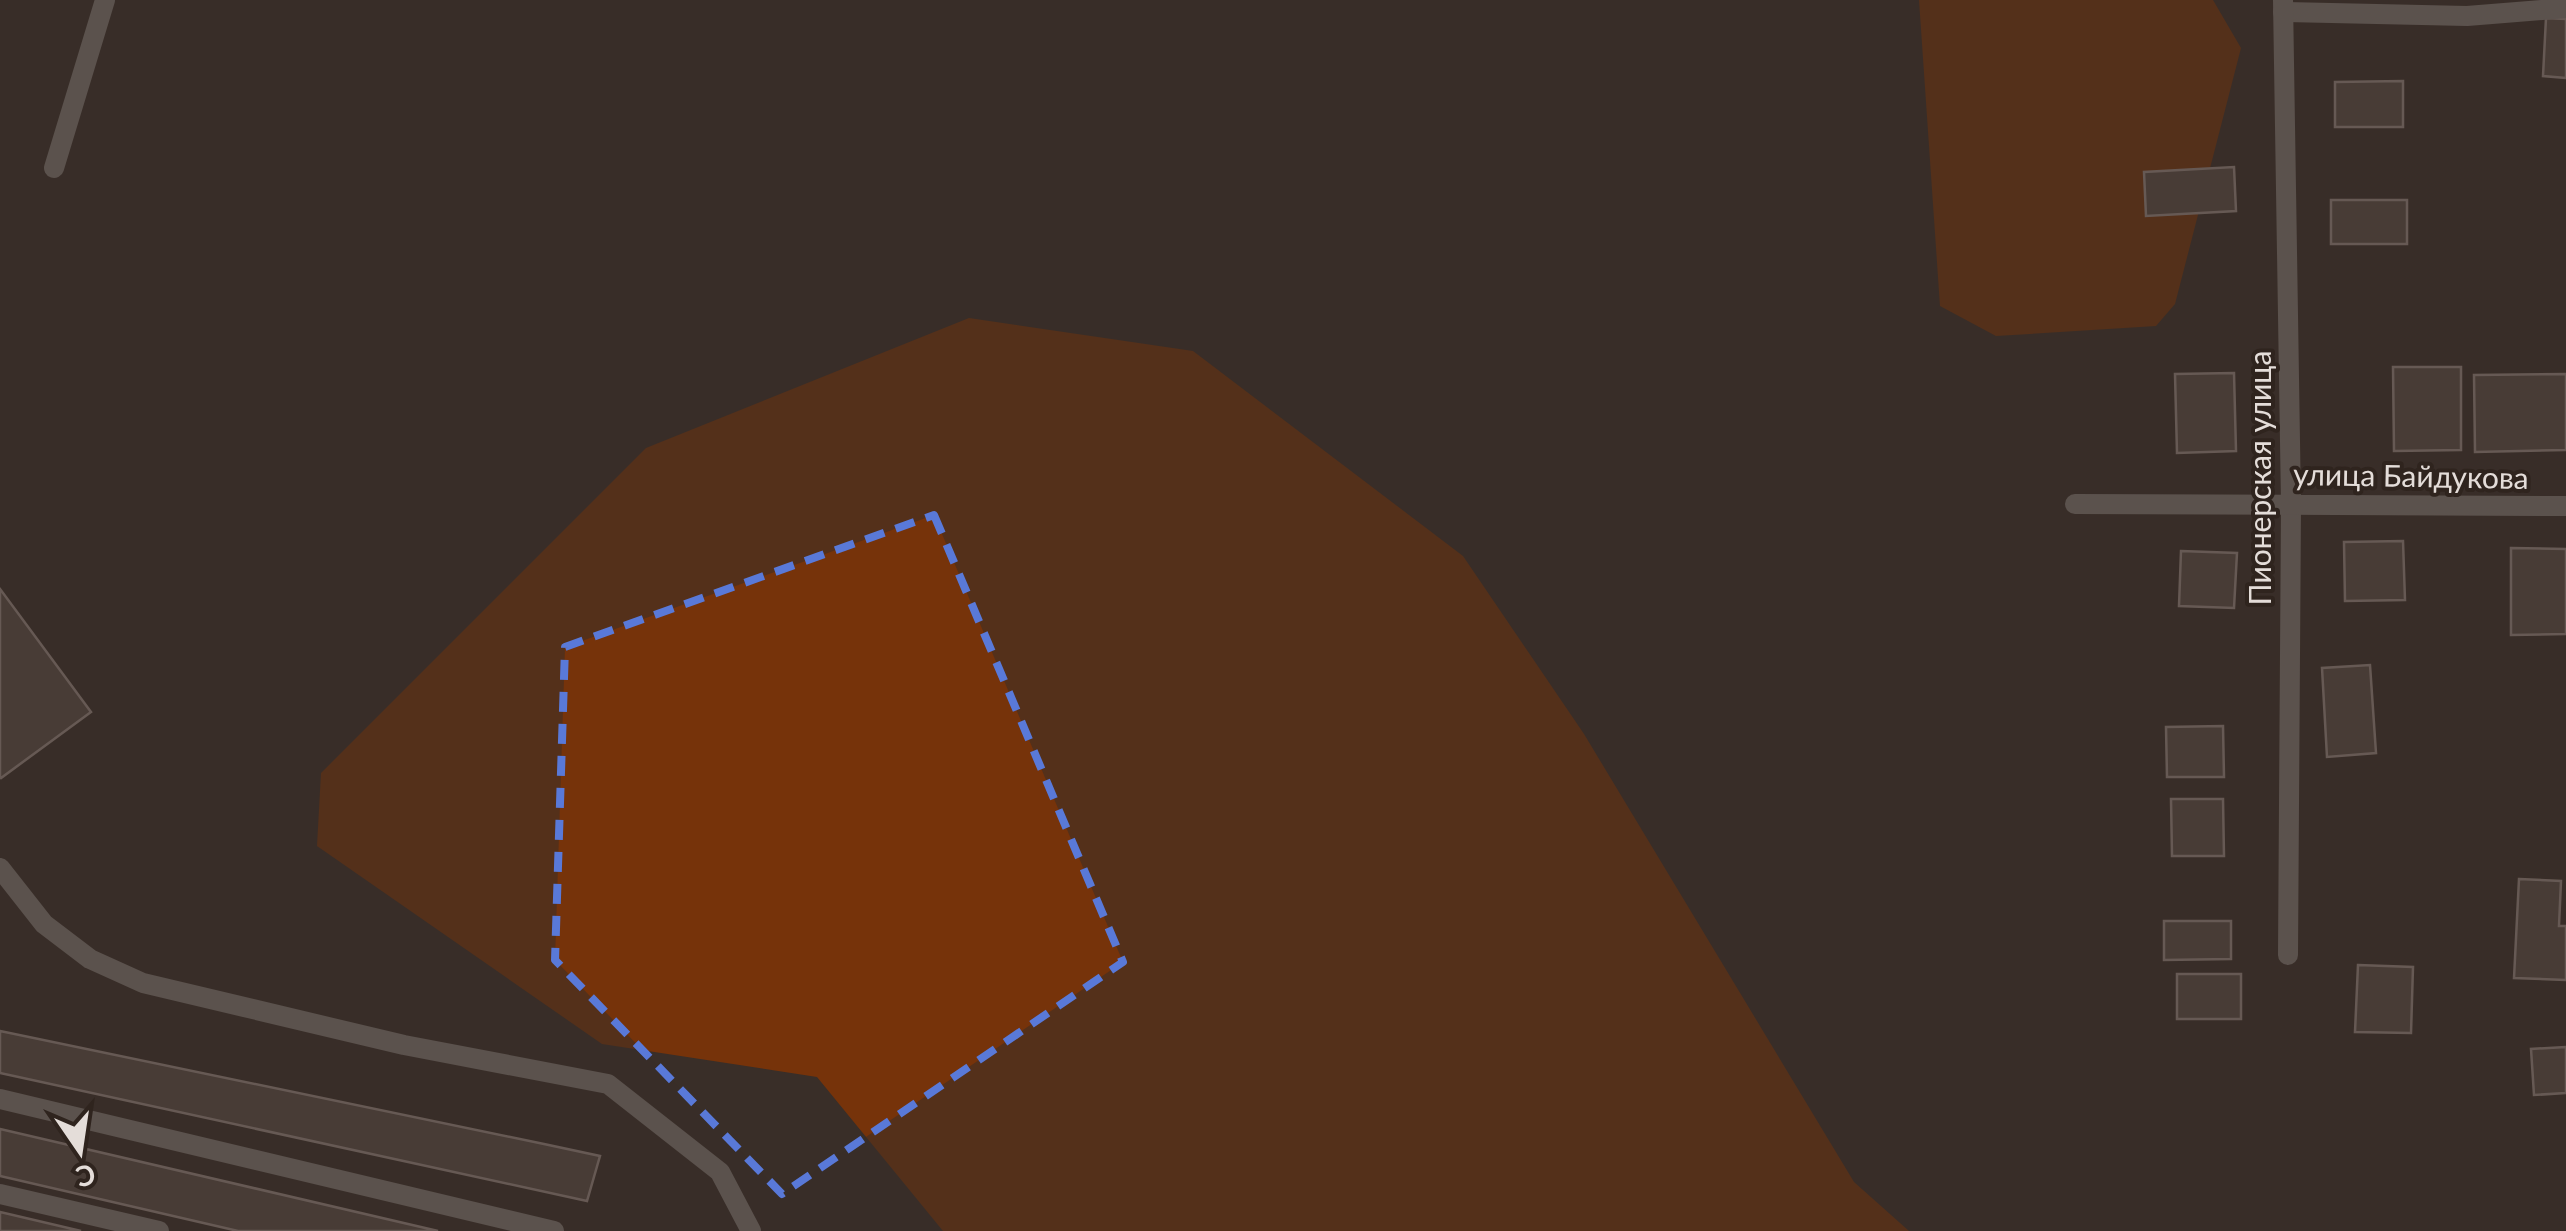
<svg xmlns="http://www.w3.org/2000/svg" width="2566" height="1231" viewBox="0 0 2566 1231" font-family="Lato,sans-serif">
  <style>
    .green { fill: #76330a }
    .building { fill: #5b4e48; stroke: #9e8f89; stroke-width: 2.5 }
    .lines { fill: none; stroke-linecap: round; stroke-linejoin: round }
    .service { stroke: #857e7b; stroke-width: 20 }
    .minor { stroke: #857e7b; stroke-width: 20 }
    .marked { fill: none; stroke: #5979d8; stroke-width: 8; stroke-dasharray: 20 12; stroke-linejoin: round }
    .labels { text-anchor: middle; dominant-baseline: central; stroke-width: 8; stroke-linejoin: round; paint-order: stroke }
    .street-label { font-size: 30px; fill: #e4ddd9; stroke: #2f241e }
  </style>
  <rect width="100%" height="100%" fill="#392e28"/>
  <path class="green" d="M1919,0H2213L2241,48L2175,304L2156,326L1996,336L1940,306Z
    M969,318L1193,351L1463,556L1584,734L1854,1182L1909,1231H943L817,1077L602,1044L317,846L321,773L646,448Z"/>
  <path class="building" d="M2546,18L2566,19V78L2543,76Z
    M2403,81V127H2335V82Z
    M2234,167L2236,211L2146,216L2144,172Z
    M2331,200H2407V244H2331Z
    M2393,367H2461V450L2394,451Z
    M2234,373L2236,451L2177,453L2175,374Z
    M2566,374V450L2475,452L2474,375Z
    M2403,541L2405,600L2345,601L2344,542Z
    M2511,548L2566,549V634L2511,635Z
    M2181,551L2237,553L2234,608L2179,606Z
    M0,589L91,712L1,778L0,777Z
    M2370,665L2376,753L2327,757L2322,668Z
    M2223,726L2224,777H2167L2166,727Z
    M2171,799H2223L2224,856H2172Z
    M2519,879L2561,881L2559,926H2566V980L2514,978Z
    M2164,921H2231V959L2164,960Z
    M2358,965L2413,967L2411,1033L2355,1032Z
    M2177,974H2241V1019H2177Z
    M0,1031L544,1144L600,1156L587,1201L0,1073Z
    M2566,1047V1093L2534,1095L2531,1049Z
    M0,1129L438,1231H238L0,1176Z
    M0,1212L81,1231H0Z"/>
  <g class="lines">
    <path class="service" d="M2283,12L2467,16L2566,8
      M54,168L105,0
      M2288,955L2291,504
      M0,1099L554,1231
      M0,1194L159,1231"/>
    <path class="minor" d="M2283,0L2291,504
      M2075,504L2566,506
      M0,868L44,924L90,959L143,983L404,1045L608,1084L720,1172L751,1231"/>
  </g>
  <path d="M0 0H2566V1231H0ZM934,515L1123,962L782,1194L555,960L565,647Z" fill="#392e28" fill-opacity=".55" fill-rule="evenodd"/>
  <path class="marked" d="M934,515L1123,962L782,1194L555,960L565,647Z"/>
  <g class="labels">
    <g class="street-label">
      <text transform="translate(2411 475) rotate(1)">улица Байдукова</text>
      <text transform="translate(2259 478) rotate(-90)">Пионерская улица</text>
    </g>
  </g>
  <g transform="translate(80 1151) rotate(167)" stroke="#2f241e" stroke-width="8" paint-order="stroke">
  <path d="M0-8L18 38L0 25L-18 38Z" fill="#e4ddd9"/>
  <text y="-15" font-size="28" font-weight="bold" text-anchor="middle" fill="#e4ddd9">С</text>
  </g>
</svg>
